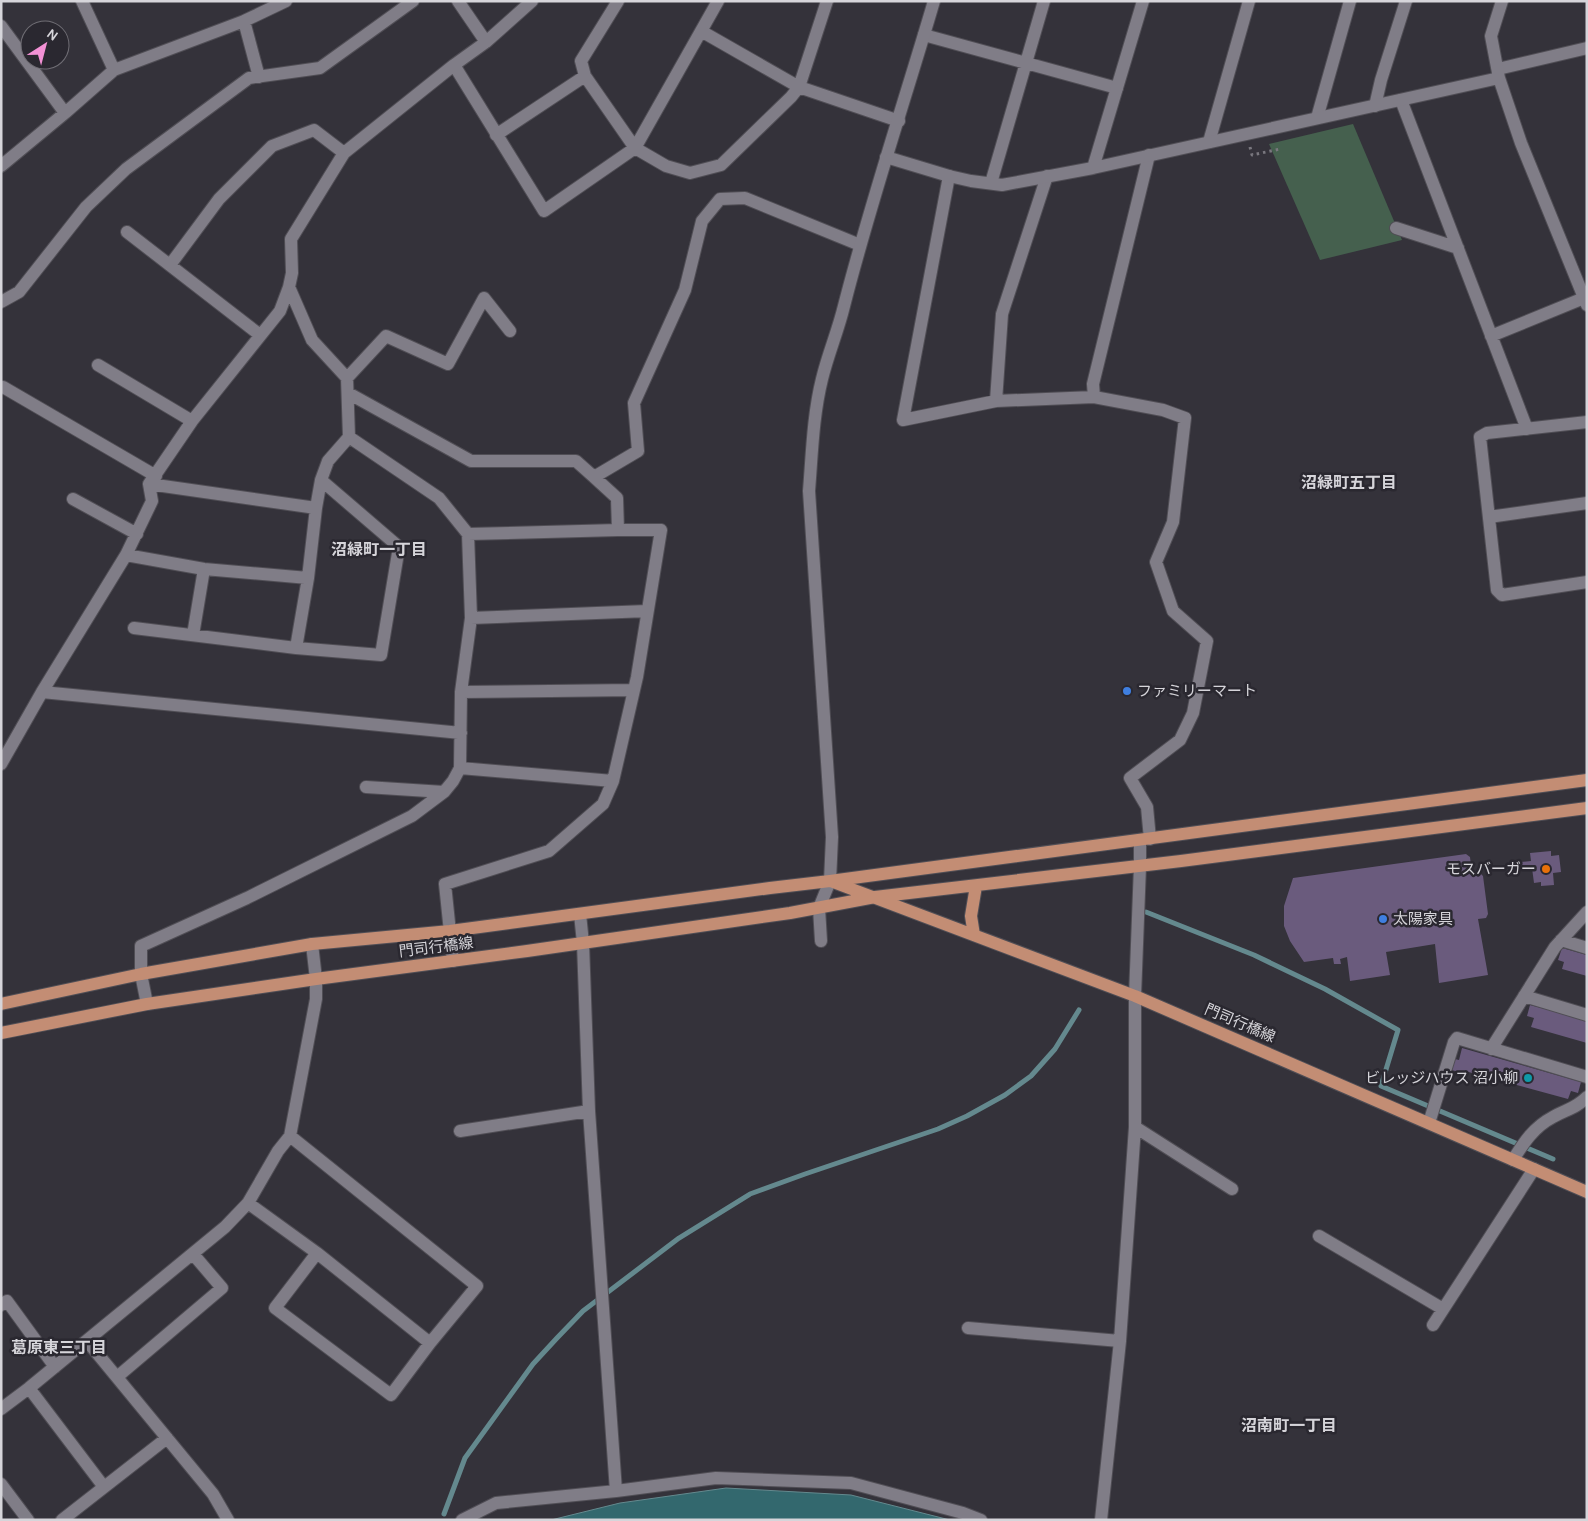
<svg xmlns="http://www.w3.org/2000/svg" width="1588" height="1521" viewBox="0 0 1588 1521" font-family="Karla,'Noto Sans JP',sans-serif">
  <style>
    .green { fill: #45604e }
    .water { fill: #33686e; stroke: #64898e }
    .lines { fill: none; stroke-linecap: round; stroke-linejoin: round }
    .stream { stroke: #64898e; stroke-width: 5 }
    .building { fill: #6a5b7d }
    .street-casing { stroke: #504e55; stroke-width: 14 }
    .secondary-casing { stroke: #504e55; stroke-width: 14 }
    .primary-casing { stroke: #504e55; stroke-width: 14 }
    .path { stroke: #7a787f; stroke-width: 3; stroke-dasharray: 2.5 4; stroke-linecap: butt }
    .street { stroke: #807d87; stroke-width: 12 }
    .secondary { stroke: #807d87; stroke-width: 12 }
    .primary { stroke: #c38d74; stroke-width: 12 }
    .shop-dot { fill: #3f7fe0; stroke: #2a2830; stroke-width: 2 }
    .food-dot { fill: #e8710a; stroke: #2a2830; stroke-width: 2 }
    .culture-dot { fill: #0f9aa8; stroke: #2a2830; stroke-width: 2 }
    .labels { text-anchor: middle; dominant-baseline: central; stroke-width: 5; stroke-linejoin: round; paint-order: stroke }
    .poi-label { font-size: 15px; fill: #d6d5da; stroke: #2a2830; text-anchor: start }
    .street-label { font-size: 15px; fill: #d6d5da; stroke: #2a2830 }
    .neighbourhood-label { font-size: 16px; font-weight: bold; fill: #d6d5da; stroke: #2a2830 }
  </style>
  <rect width="100%" height="100%" fill="#34323a"/>
  <path class="green" d="M1353,124L1402,240L1320,260L1269,144Z"/>
  <path class="water" d="M726,1488L851,1495L950,1520H551L620,1503Z"/>
  <g class="lines">
    <path class="stream" d="M1146,912L1254,955L1325,989L1398,1030L1381,1086L1553,1159
      M444,1514L465,1458L533,1364L557,1338L583,1311L679,1238L750,1194L805,1174L938,1129L967,1116L1005,1095L1031,1076L1055,1049L1079,1010"/>
  </g>
  <path class="building" d="M1551,851V856L1559,855L1561,872L1553,873L1554,885L1541,886V882L1534,883L1532,868L1521,869V862L1531,861L1530,853Z
    M1466,854L1470,857L1472,874L1480,873L1483,876L1488,914L1486,918L1478,919L1488,975L1439,983L1435,944L1386,952L1390,975L1350,981L1347,957L1340,959L1341,964H1334L1333,958L1304,962L1290,941L1284,926V906L1293,878Z
    M1562,948L1587,955V976L1562,969L1564,962L1558,960Z
    M1530,1005L1587,1020V1043L1531,1027L1534,1018L1527,1016Z
    M1462,1048L1581,1082L1578,1093L1571,1091L1568,1099L1465,1071L1464,1074L1452,1070L1455,1059L1459,1060Z"/>
  <g class="lines">
    <g class="street-casing">
      <path id="street" d="M82,1L114,70
        M458,1L486,42
        M244,21L259,77
        M1,26L65,113
        M701,31L799,87L827,1
        M924,35L1117,88
        M454,65L544,211L635,148L718,1
        M1498,69L1587,48
        M585,76L581,61L618,1
        M1401,100L1527,429
        M1375,106L1381,80L1406,1
        M1317,118L1350,1
        M496,135L585,76L635,148L666,166L690,173L721,165L791,97L799,87L899,121
        M1209,142L1249,1
        M1,166L65,113L114,70L244,21L286,1
        M949,176L903,420L996,401L1094,397L1093,384L1149,155
        M991,183L1044,1
        M1396,228L1458,248
        M127,232L260,335
        M170,265L219,199L272,146L314,130L344,153
        M1,302L19,292L86,207L126,169L249,78L320,68L413,1
        M1491,336L1584,298
        M98,365L192,421
        M347,378L386,336L448,364L484,298L510,331
        M3,387L156,476
        M348,393L471,461H576L594,477
        M1094,397L1163,410L1185,418L1173,522L1156,562L1173,611L1207,641L1193,713L1180,740L1130,778L1147,807L1150,839
        M996,401L1002,314L1047,176
        M1587,422L1487,433L1480,437L1497,590L1502,595L1587,582
        M321,480L328,461L349,437
        M73,499L137,534
        M1489,517L1587,503
        M618,530L617,498L594,477L638,451L634,403L685,290L702,221L720,199L745,198L860,245
        M126,555L204,569L308,578L296,648L381,655L399,547L321,480L316,508L149,484
        M308,578L316,508
        M471,618L647,611
        M134,628L296,648
        M193,635L204,569
        M42,692L461,733
        M461,692L633,690
        M1,764L42,692L126,555L152,501L149,484L192,421L280,311L289,287L292,273L291,239L344,153L454,65L486,42L532,1
        M460,768L613,781
        M366,787L444,792
        M580,914L583,943L589,1111L616,1491
        M1561,940L1587,948
        M453,961L445,884L549,851L603,804L613,781L637,677L661,530H618L468,534
        M1524,996L1587,1015
        M147,1004L141,974V946L247,898L412,816L444,792L453,781L460,768L461,692L471,618L468,534L439,498L349,437L347,378L312,340L289,287
        M1491,1049L1555,947L1587,912
        M1429,1123L1454,1042L1457,1038L1587,1077
        M1135,1127L1232,1189
        M460,1131L589,1111
        M290,1136L477,1286L430,1343L391,1395L275,1308L317,1253
        M1513,1160C1524,1142 1534,1127 1553,1117C1567,1109 1575,1109 1587,1097
        M248,1203L317,1253L430,1343
        M1319,1236L1443,1309
        M1,1305L7,1301L55,1367
        M1433,1325L1534,1169
        M968,1328L1120,1341
        M87,1341L213,1494L228,1520
        M117,1377L222,1288L193,1254
        M29,1388L104,1487
        M1,1409L29,1388L225,1227L248,1203L278,1151L290,1136L316,999V979L312,944
        M1,1484L28,1520
        M62,1520L167,1438
        M462,1520L496,1503L616,1491L716,1478L851,1483L963,1513L981,1520
        M1101,1520L1120,1341L1135,1127V996L1140,866V840"/>
    </g>
    <g class="secondary-casing">
      <path id="secondary" d="M1502,1L1491,36L1499,78L1521,143L1587,305
        M886,157L949,176L971,181L1002,185L1093,168L1499,78
        M1093,168L1143,1
        M821,941L819,908L830,881L832,837L809,491C812,454 813,415 822,379C828,354 838,331 844,306C870,204 904,103 934,1"/>
    </g>
    <g class="primary-casing">
      <path id="primary" d="M833,882L1135,996L1587,1192
        M974,935L971,916L976,886
        M1,1004L141,974L312,944L450,931L770,888L830,881L1587,780
        M1,1033L147,1004L316,979L527,951L790,913L875,897L1181,861L1587,808"/>
    </g>
    <path class="path" d="M1250,147L1252,155L1280,149"/>
    <use href="#street" class="street"/>
    <use href="#secondary" class="secondary"/>
    <use href="#primary" class="primary"/>
  </g>
  <g class="shop-dot">
    <circle cx="1127" cy="691" r="5"/>
    <circle cx="1383" cy="919" r="5"/>
  </g>
  <circle class="food-dot" cx="1546" cy="869" r="5"/>
  <circle class="culture-dot" cx="1528" cy="1078" r="5"/>
  <g class="labels">
    <g class="poi-label">
      <text x="1137" y="691">ファミリーマート</text>
      <text x="1536" y="869" text-anchor="end">モスバーガー</text>
      <text x="1393" y="919">太陽家具</text>
      <text x="1518" y="1078" text-anchor="end">ビレッジハウス 沼小柳</text>
    </g>
    <g class="street-label">
      <text transform="translate(436 947) rotate(-7)">門司行橋線</text>
      <text transform="translate(1240 1023) rotate(23)">門司行橋線</text>
    </g>
    <g class="neighbourhood-label">
      <text x="1349" y="482">沼緑町五丁目</text>
      <text x="379" y="549">沼緑町一丁目</text>
      <text x="59" y="1347">葛原東三丁目</text>
      <text x="1289" y="1425">沼南町一丁目</text>
    </g>
  </g>
  <rect width="1588" height="1521" fill="none" stroke="#d6d5da" stroke-width="5"/>
  <g transform="translate(45 45) rotate(36)"><circle r="24" fill="#2a2830" stroke="#6f6d74"/>
  <path d="M0-4L9 19L0 12L-9 19Z" fill="#f391d5"/>
  <text y="-8" font-size="14" font-weight="bold" text-anchor="middle" fill="#d6d5da">N</text>
  </g>
</svg>
